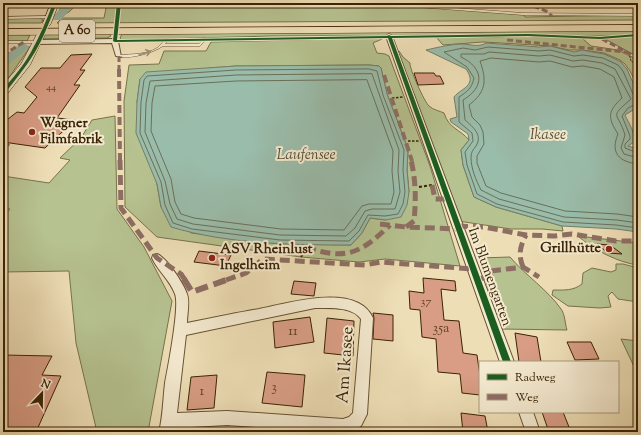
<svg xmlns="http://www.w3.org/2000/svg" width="641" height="435" viewBox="0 0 641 435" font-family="'Sorts Mill Goudy',serif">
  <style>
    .green { fill: #b6c290; stroke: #78724a; fill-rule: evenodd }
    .water { fill: #9abcaa; stroke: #747f68 }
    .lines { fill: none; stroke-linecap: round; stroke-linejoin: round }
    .shore { stroke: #6a7058; stroke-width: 1 }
    .river { fill: #9abcaa; fill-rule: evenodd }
    .building { fill: #d89d84; stroke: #3a2305 }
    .lane-casing { stroke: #675231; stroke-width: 1 }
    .street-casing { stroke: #675231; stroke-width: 2 }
    .secondary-casing { stroke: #3a2305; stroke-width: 1 }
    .highway-casing { stroke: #3a2305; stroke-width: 1 }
    .path-far2 { stroke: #3a2305; stroke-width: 1; stroke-dasharray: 2 1; stroke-linecap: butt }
    .path-far1 { stroke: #3a2305; stroke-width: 1.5; stroke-dasharray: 2.5 1.5; stroke-linecap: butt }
    .path { stroke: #3a2305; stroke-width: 2; stroke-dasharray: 3 2; stroke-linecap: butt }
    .lane { fill: #f4ead0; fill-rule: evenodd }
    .street { fill: #f4ead0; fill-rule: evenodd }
    .secondary { fill: #f4ead0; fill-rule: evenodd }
    .highway { fill: #eedeb6; fill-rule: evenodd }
    .quiet-far3 { stroke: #8d6e63; stroke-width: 3; stroke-dasharray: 6 3; stroke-linecap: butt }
    .quiet-far2 { stroke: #8d6e63; stroke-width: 4; stroke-dasharray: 8 4; stroke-linecap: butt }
    .quiet-far1 { stroke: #8d6e63; stroke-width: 5; stroke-dasharray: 10 5; stroke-linecap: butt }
    .quiet { stroke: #8d6e63; stroke-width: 6; stroke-dasharray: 13 6; stroke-linecap: butt }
    .cycleway-casing { stroke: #f4ead0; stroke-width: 2 }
    .cycleway { fill: #1b5e20; fill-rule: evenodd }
    .oneway { stroke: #a09075 }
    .poi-dot { fill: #8f2418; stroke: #f4ead0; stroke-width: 1.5 }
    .labels { text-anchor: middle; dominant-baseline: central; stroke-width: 4; stroke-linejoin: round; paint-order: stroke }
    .far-number-label { font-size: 10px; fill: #624225 }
    .number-label { font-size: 12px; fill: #624225 }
    .shield { fill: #f4ead0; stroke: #725f42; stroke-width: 1 }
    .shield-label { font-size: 13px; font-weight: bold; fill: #3a2305 }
    .poi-label { font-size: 14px; font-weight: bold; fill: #3a2305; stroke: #f4ead0; text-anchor: start }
    .street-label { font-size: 14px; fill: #3a2305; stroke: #f4ead0 }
    .near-number-label { font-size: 14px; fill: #624225 }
    .water-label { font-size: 15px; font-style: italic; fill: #575137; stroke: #f4ead0 }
    .near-street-label { font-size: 17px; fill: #3a2305; stroke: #f4ead0 }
  </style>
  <rect width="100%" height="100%" fill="#eedeb6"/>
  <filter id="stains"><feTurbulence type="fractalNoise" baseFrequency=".005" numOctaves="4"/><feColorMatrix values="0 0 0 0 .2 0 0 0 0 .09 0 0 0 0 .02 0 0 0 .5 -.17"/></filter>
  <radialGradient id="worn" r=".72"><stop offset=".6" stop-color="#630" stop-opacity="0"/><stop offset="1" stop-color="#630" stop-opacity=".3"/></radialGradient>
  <path class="green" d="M63,3H78L69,12L57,18L56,17Z
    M107,3H377L523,14L525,17L638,15V20L57,23L62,18H104Z
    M40,18L43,20L41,23H3V19Z
    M638,30V35L597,36L474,35L272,36L122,40L120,38L122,34Z
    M108,33L111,36L107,38L43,39L45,34Z
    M3,34L30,35L27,41H3Z
    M511,36L582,38L591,46L618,50L638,60V87L630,71L625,64L620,60L604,53L582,50H569L550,46L501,43L483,42L443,45L436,37C461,34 486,40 511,36Z
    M638,36V57L607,40V38Z
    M377,38L382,39L373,43L377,53L385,54L389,56L430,166L460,266L385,259L359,262L301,257L157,237L125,207L124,101L129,65L159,64L164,51H206L211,42ZM369,65L379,66L381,68L387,94L408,149L407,170L409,192L386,220L370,218L362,233L351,245L280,244L191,233L161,207L157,184L137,102L140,79L210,68L236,66Z
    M22,47H30L10,76L3,83L4,66L3,56Z
    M399,51L403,57L410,63C409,68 425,103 429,106C433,110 440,111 444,113C449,129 460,129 469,140L461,150L463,165L474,197L496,207L562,226L563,231L542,229H511L458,221L396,52Z
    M115,116L117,209L144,247L172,301L148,432H97L76,343L69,271L3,272V218L10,209L3,208V176L49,183L70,160L60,158L81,138L92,120Z
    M578,236L638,243V265C619,263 592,249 578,236Z
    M510,257C525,275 548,290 561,309C565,314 565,324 567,330L500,329L479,258Z
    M616,264H623L638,268V302L618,299L612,292L608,296L611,307L600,308L568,306L552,295L553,290C564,290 573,291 582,284L583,273L592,268L611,272L616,270Z
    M621,339L638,341V375Z"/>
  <path class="water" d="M486,43L539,47L550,46L574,52L582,50L604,54L613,58L621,62L627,69L634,85L638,99V107L625,115C630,126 634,129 634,142L628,146L638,149V232L616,229L562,226L496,207L474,197L463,165L461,150L469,140L468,134L451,122L450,119L457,117L454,97C461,88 478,86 466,69L426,50C439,47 452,44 464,44C472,45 480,47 486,43Z
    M369,65L379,66L381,68L387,94L408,149L407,170L409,192L407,205L401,217L386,220L370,218L362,233L351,245C291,245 228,244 171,227L161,207L157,184L136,133L137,102L140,79L146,72L236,66Z"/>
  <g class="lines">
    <path class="shore" d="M369,69L377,71L383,95L404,150L403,170L405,192L403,204L398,214L385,216L368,215L359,231L349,241L280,240L192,229L173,223L165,205L161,182L140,133L141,102L144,80L147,76L236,70Z
      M372,74L399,150L398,171L400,192L395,209H372L365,211L355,228L346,236L280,235L193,224L177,219L170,204L165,181L145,132L146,103L150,81L236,75Z
      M367,80L393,151L392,171L394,192L391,204H369L362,206L344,230L281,229L194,218L181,214L175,202L171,179L151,131L152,103L155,86L236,81Z
      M638,96L633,94L623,71L618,65L603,58L583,55L574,56L550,50L539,51L488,47L475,50L463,48L444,52L467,67L474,78C472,88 467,92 459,97V122L472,133L473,141L465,152L467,165L477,194L497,204L563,222L616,225L638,228
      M638,103L628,108L622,116L630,136V139L625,144V148L638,153
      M638,158L624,154L621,148L625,135C618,111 608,119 631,99L615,69L602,63L583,60L573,61L550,55L539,56L489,52L484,54H461V57C484,68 485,87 463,100L465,120C473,127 483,135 476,146C473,150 471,152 471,157C471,169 476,180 481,190L499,199L564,217L617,220L638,223
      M638,164C619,162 610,153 618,134C607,117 608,111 622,98L614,77L600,69L583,66L572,67L550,61L539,62L491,58L480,61C487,81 486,92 469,105L472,117L480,125L483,132L484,144L477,156V163L486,186L501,193L565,211L617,214L638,217"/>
    <path class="river" d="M66,3H76L61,20H53L52,18L53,16Z
      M23,43L27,45L29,47L27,49L7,66L3,67V57L19,45Z"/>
  </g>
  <path class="building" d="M92,54L80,70H85L74,85H80L57,118L75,120L45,148L3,142V123L17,112L24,113L37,97L25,87L41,68H60L71,55Z
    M414,73H434L436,76H440L444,84L418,85Z
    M597,244L610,245L622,254L608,253Z
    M199,251L231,255L226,266L194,262Z
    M423,278L455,281L456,291L441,289L444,320L459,321L463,353L477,355L480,376V395L462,393L460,374L438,372L436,339L422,337L420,310L410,309L409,291L424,293Z
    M294,281L316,283L314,296L291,294Z
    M373,313L393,315V341L373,339L374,318Z
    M310,317L314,342L275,348L273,322Z
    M327,318L354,321L353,356L324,353Z
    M515,333L537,337L541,362H519Z
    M567,342H591L599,359L575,360Z
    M3,355L52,356L42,375L61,376L36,432H3Z
    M267,372L305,375L302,407L262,403Z
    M217,375L214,408L187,410L191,377Z
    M542,412H563L571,432H549Z
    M461,413L485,416L488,432H463Z"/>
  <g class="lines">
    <g class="lane-casing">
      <path id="lane" d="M118,3H120L118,22L117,23L116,22Z
        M376,3H387L523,13L638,14V16L523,15L377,4Z
        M51,16V18H50L3,19V17Z
        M115,32L117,33V41L115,42L113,41Z
        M204,38L206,39L200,46H163C153,53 129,60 117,56L119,55C131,54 146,55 157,48C160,45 163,42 166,39L168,40L165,44H199Z
        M3,41H37L39,42L37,43H3Z"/>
    </g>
    <g class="street-casing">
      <path id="street" d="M389,34L392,36L514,362H500L386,36Z
        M115,39L118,41L121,57L116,56L112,43L37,44L34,42L37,40Z
        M157,254C166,257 184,284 187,294C190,302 187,314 187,323C211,318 235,313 259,309C289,303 357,282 373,318L367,414L361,426L349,432H324L227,425L174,428L173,432H159C163,416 163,400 165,383C168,367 180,306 175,294C170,280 158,271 152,258L153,255ZM315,308C329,308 352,306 361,319L353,413L349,417L343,419L227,411L177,413L186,335Z
        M519,412H533L540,432H526Z"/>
    </g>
    <g class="secondary-casing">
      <path id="secondary" d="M51,3H59L51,23L50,25H44L43,23Z
        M41,31L45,34L30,65L7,94L3,95V85L21,64L37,34Z"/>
    </g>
    <g class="highway-casing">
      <path id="highway" d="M638,25V31L3,35V29Z"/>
    </g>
    <path class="path-far2" d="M629,53L631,61L638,66"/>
    <path class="path-far1" d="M392,98L403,97
      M408,141H419"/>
    <path class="path" d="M419,187L432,185
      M301,257L306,247
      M491,271L493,277"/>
    <use href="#lane" class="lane"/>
    <use href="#street" class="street"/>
    <use href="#secondary" class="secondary"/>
    <use href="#highway" class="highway"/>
    <path class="quiet-far3" d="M525,3L546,11L552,16
      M602,39L638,58
      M507,40L626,52
      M3,55L24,42
      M119,56V70"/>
    <path class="quiet-far2" d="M119,69L120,161
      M384,75L412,161
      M3,149L9,143"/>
    <path class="quiet-far1" d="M120,160L121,208L157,258L181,274L185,280
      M432,185L435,199H448
      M380,224L406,227L458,229
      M458,226L484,227L526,235L554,236L572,234L616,241H638
      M406,227L414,221C416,200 416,181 411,160
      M306,247C346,261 361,253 390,225
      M523,267C518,255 520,246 526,235
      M491,271L523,267L539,277
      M475,279L493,277
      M226,280L246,273L263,259L365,265L381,262L472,269"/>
    <path class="quiet" d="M184,279L192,292L229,279"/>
    <g class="cycleway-casing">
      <path id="cycleway" d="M53,3H57C50,20 44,37 35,52C26,67 15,80 5,93H3V89C13,78 24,65 31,52C40,36 47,19 53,3Z
        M117,3H121L117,40L387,36L389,35L391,36L528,34L600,37L638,34V36L600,39L528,36L392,38L511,362H503L388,38L115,42L113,41Z"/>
    </g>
    <use href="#cycleway" class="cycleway"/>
  </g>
  <defs><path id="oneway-shaft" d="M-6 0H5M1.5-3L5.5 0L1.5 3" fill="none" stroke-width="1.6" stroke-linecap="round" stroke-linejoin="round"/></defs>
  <use class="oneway" href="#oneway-shaft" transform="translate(145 53) rotate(-15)"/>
  <g class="poi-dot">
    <circle cx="32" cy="132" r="4"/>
    <circle cx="609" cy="249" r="4"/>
    <circle cx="212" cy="258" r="4"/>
  </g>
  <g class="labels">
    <g class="far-number-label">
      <text x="51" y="87">44</text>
    </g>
    <g class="number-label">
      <text x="426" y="302">37</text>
    </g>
    <rect class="shield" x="59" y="20" width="36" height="22" rx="3"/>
    <g class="shield-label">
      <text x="77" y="31">A 60</text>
    </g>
    <g class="poi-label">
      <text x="40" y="124">Wagner<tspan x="40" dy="16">Filmfabrik</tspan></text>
      <text x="601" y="249" text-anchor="end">Grillhütte</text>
      <text x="220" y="250">ASV Rheinlust<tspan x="220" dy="16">Ingelheim</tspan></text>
    </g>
    <g class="street-label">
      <text transform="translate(489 277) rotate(70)">Im Blumengarten</text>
    </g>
    <g class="near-number-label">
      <text x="441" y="329">35a</text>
      <text x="293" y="332">11</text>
      <text x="274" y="388">3</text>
      <text x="202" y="392">1</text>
    </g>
    <g class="water-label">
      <text x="548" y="135">Ikasee</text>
      <text x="306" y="155">Laufensee</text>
    </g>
    <g class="near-street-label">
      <text transform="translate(346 365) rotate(-86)">Am Ikasee</text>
    </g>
  </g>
  <rect width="641" height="435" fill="none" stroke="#eedeb6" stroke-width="16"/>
  <rect x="4" y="4" width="633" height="427" fill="none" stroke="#3a2305" stroke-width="2"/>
  <rect x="8" y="8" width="625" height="419" fill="none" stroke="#3a2305"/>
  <rect x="479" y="361" width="140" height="52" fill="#f4ead0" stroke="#aa9a7f"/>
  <rect x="487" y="374" width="20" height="6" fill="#1b5e20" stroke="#aa9a7f"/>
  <text x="515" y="381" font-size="12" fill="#3a2305">Radweg</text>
  <rect x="487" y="394" width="20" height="6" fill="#8d6e63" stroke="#aa9a7f"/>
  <text x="515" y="401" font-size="12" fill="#3a2305">Weg</text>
  <g transform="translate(42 393) rotate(22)" stroke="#f4ead0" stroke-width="3" paint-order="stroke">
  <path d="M0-3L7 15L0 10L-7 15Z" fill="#3a2305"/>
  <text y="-6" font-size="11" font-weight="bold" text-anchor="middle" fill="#3a2305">N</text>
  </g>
  <rect width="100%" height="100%" filter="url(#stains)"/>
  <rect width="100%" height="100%" fill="url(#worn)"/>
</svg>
